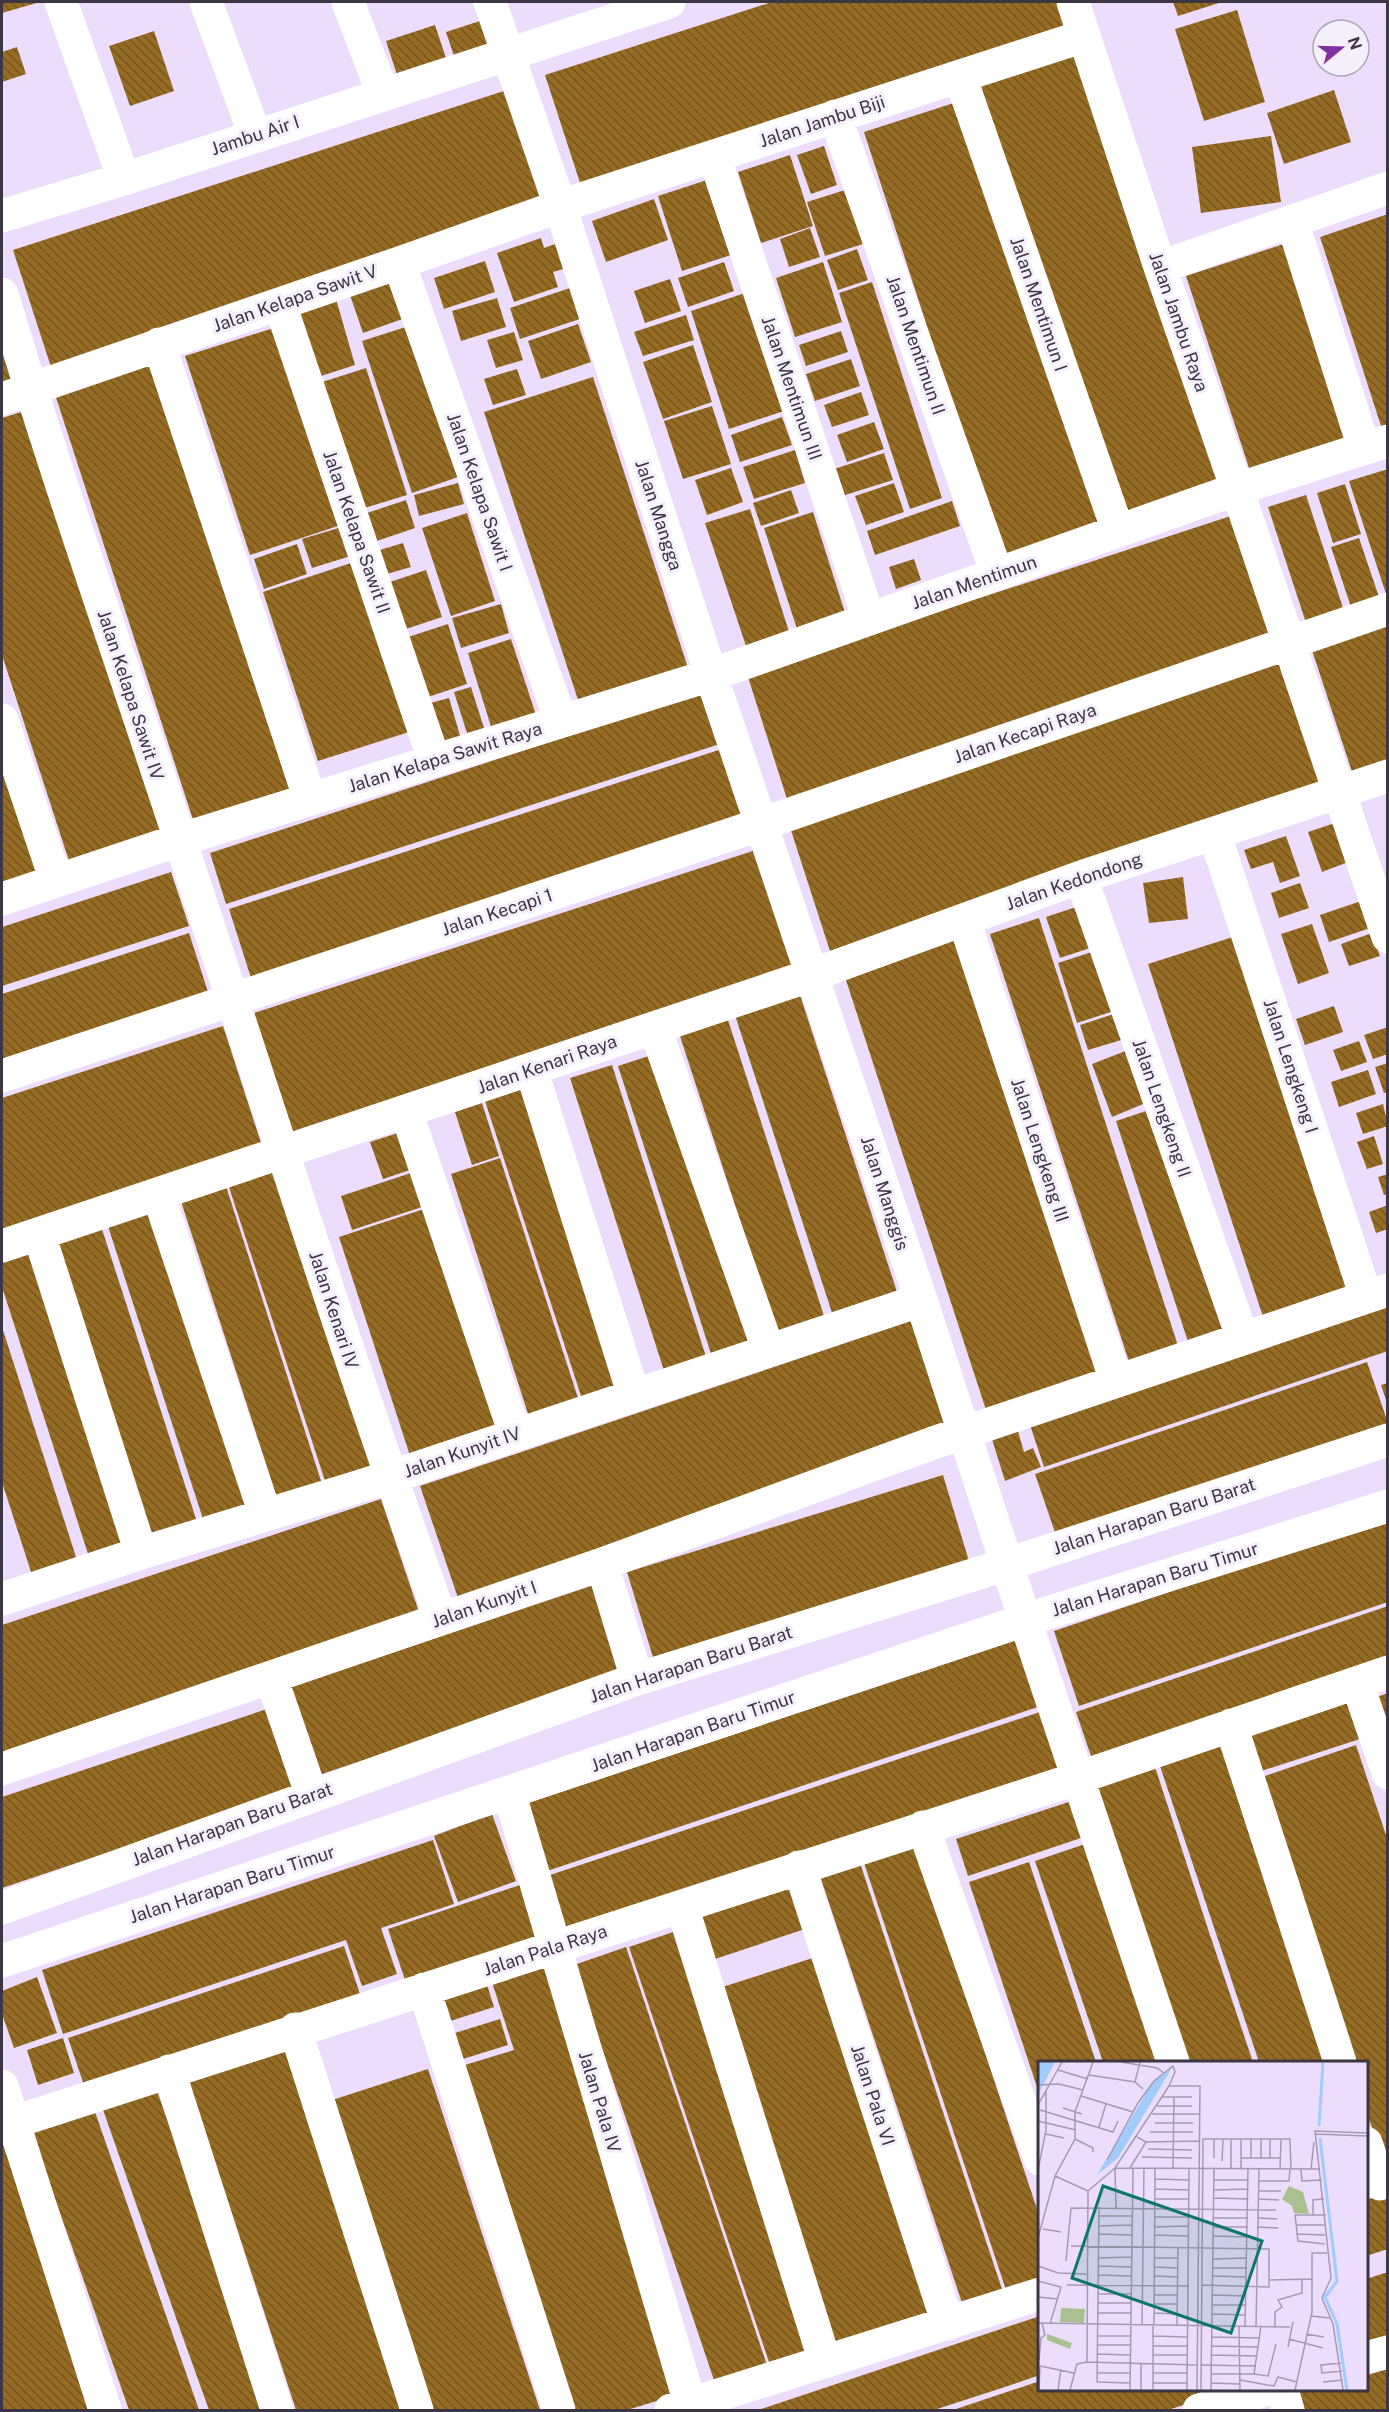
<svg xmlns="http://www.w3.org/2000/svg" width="1389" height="2412" viewBox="0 0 1389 2412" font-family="'Public Sans',sans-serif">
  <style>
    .building { fill: url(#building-back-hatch) }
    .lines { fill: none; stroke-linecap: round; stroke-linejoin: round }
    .street { stroke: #fff; stroke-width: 33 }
    .labels { text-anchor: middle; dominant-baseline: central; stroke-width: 6; stroke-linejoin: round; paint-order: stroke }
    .street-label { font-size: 18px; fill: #3c3542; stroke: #f5effb }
    .inset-river { fill: none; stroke: #a2ccfc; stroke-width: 3 }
    .inset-road { fill: none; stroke: #a69ab2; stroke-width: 1.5 }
    .view { fill: #0f766e; fill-opacity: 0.15; stroke: #0f766e; stroke-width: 3 }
    .inset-edge { fill: none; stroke: #3c3542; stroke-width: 3 }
  </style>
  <defs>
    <pattern id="building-back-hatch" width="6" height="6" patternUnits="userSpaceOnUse" patternTransform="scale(1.5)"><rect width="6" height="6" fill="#966c24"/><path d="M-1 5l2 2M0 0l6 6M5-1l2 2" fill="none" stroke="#755520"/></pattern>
  </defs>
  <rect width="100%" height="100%" fill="#edddfc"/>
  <path class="building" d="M2,2H40L2,13Z
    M772,2H1062L1073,33L583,192L545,75Z
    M1173,2H1222L1178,16Z
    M1237,10L1265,102L1204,121L1175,29Z
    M492,17L503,53L458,68L446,32Z
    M435,25L449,67L400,84L386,41Z
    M154,31L174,91L130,106L109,46Z
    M17,47L26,74L2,82V52Z
    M1081,47L1223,486L1121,519L978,81Z
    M513,88L552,205L51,367L13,250Z
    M1334,90L1351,142L1284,164L1267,113Z
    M963,100L1104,535L1005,567L864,132Z
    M1271,136L1281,202L1201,213L1192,147Z
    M824,146L837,185L811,194L797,155Z
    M790,155L813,226L761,243L738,172Z
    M710,179L734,254L682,271L658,196Z
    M845,190L863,244L825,256L807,202Z
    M654,199L668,240L606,262L592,221Z
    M1388,214V428L1382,429L1320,237Z
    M810,228L820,257L789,267L780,239Z
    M541,238L544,248L558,243L567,268L553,272L558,287L514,302L497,253Z
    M1293,241L1360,446L1253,480L1186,276Z
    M857,249L868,280L838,290L827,260Z
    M485,261L495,292L444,309L434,278Z
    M724,262L734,291L688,307L678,278Z
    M823,262L842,322L795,337L776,278Z
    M397,276L411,316L363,333L349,292Z
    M670,279L681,311L645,323L634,291Z
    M872,282L942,498L910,509L839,293Z
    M576,286L586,317L520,339L510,308Z
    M745,293L784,411L729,429L691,311Z
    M497,298L506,327L461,341L452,311Z
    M336,299L355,365L315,378L294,312Z
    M686,315L694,340L643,356L634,332Z
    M578,324L591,362L541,379L528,341Z
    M283,325L347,523L250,555L185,356Z
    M412,325L461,476L412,493L362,341Z
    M841,331L848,352L806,366L799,345Z
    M514,332L523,360L496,368L487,340Z
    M2,341L21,385L2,394Z
    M693,345L712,402L663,419L643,362Z
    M149,357L292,798L196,829L53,388Z
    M851,359L860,386L815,401L806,374Z
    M366,368L407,495L358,510L316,384Z
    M517,369L526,395L493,405L484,379Z
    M593,377L690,674L581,709L484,412Z
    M861,392L869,415L832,427L824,405Z
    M712,406L731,464L683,479L664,421Z
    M34,408L172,831L70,864L2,655V418Z
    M782,417L792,445L740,462L731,435Z
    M874,422L884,449L847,462L837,435Z
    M795,450L805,483L754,499L743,467Z
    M884,453L893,480L842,496L834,469Z
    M731,468L743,502L707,515L695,480Z
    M1388,469V597H1387L1349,481Z
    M458,483L464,504L419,516L414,495Z
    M894,483L904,512L866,525L855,496Z
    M1345,484L1361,534L1333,543L1317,493Z
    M791,490L799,513L761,526L753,503Z
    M1306,495L1346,617L1308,629L1268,507Z
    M406,500L415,528L371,543L361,515Z
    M952,501L960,526L875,555L867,531Z
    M750,509L791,638L748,652L705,523Z
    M813,512L848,622L800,638L764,528Z
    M1243,512L1284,638L787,799L747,674Z
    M467,513L495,601L451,616L422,528Z
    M345,526L354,555L312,568L302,539Z
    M1359,538L1380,600L1352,610L1331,547Z
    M403,543L411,567L380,576L373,552Z
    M297,544L307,574L264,589L254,559Z
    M914,559L921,580L896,589L889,567Z
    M354,562L409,732L318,761L263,592Z
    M426,570L442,617L400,631L384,584Z
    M501,604L509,633L461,648L452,618Z
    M1388,619V767L1354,778L1310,644Z
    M448,624L467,684L422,699L402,639Z
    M511,639L538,721L494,736L468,653Z
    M1285,656L1328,789L830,951L787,818Z
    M471,687L484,728L467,733L454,692Z
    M712,689L729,741L226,904L210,853Z
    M449,698L461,739L436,747L423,705Z
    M731,746L753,815L251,978L229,909Z
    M2,752L41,871L2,884Z
    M1338,822L1351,861L1322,872L1308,832Z
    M1286,836L1300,876L1280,883L1273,862L1251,869L1244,850Z
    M762,848L804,976L296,1141L254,1013Z
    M171,872L189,926L2,986V927Z
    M1183,877L1188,919L1149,923L1143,883Z
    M1300,883L1309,908L1279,918L1271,893Z
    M1367,899L1376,926L1329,942L1320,915Z
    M1082,905L1096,946L1060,958L1046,917Z
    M1039,918L1181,1355L1132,1371L990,934Z
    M1312,924L1329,973L1298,984L1281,934Z
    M189,933L210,998L2,1067V994Z
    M1372,933L1380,956L1349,966L1341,944Z
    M960,936L1102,1372L986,1410L844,974Z
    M1236,936L1354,1298L1266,1326L1148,964Z
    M1101,949L1120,1009L1077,1023L1058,963Z
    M799,992L899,1298L834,1319L734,1012Z
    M1334,1006L1343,1032L1305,1045L1296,1019Z
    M1120,1012L1128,1038L1088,1050L1080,1025Z
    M727,1017L826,1322L778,1337L679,1033Z
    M223,1026L263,1149L2,1233V1098Z
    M1388,1027V1054L1373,1059L1364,1035Z
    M1359,1041L1367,1062L1341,1071L1333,1050Z
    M1128,1050L1148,1102L1112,1117L1092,1064Z
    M658,1053L755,1350L714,1363L618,1066Z
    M1388,1063V1092L1384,1093L1375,1067Z
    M612,1065L709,1366L667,1380L570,1078Z
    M1368,1070L1376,1094L1339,1107L1331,1082Z
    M526,1088L624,1389L583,1402L485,1101Z
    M482,1103L499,1156L472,1165L455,1112Z
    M1383,1104L1388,1126L1363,1134L1356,1113Z
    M1155,1108L1230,1338L1191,1351L1116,1121Z
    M404,1131L416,1168L383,1179L370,1142Z
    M1374,1136L1383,1164L1367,1169L1357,1142Z
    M500,1158L580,1404L530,1420L451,1174Z
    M274,1163L372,1465L325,1481L226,1178Z
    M417,1171L428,1205L352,1230L341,1196Z
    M1388,1174V1194L1384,1195L1378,1177Z
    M223,1177L323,1487L278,1501L178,1192Z
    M153,1202L251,1504L203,1519L105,1217Z
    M1388,1205V1229L1376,1233L1369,1212Z
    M430,1207L505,1435L413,1465L339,1237Z
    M100,1223L197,1522L149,1538L52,1239Z
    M37,1243L134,1542L89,1557L2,1287V1254Z
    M1388,1305V1351L1044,1467L1030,1425Z
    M914,1320L952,1431L458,1598L420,1486Z
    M2,1327L77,1560L32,1575L2,1482Z
    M1367,1362L1388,1423V1430L1058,1541L1035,1474Z
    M1388,1383V1403H1387L1381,1385Z
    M1017,1428L1024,1452L1033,1448L1041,1467L1005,1481L991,1436Z
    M943,1475L972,1571L656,1667L627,1572Z
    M381,1499L421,1618L2,1760V1625Z
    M1388,1518V1602L1079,1706L1054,1631Z
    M600,1583L629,1671L316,1776L287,1688Z
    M1388,1606V1658L1092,1759L1076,1712Z
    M1022,1638L1044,1705L547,1871L525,1804Z
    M1388,1693V1755L1368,1700Z
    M1347,1703L1360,1739L1255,1773L1244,1738Z
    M273,1707L300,1788L2,1888V1797Z
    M1046,1710L1065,1766L563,1933L544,1877Z
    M1356,1745L1388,1841V2172L1366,2111V2062H1350L1256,1779Z
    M1220,1746L1326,2062H1259L1160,1766Z
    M1155,1767L1209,1932L1253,2062H1187L1095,1786Z
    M1078,1799L1090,1835L968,1876L956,1839Z
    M492,1814L516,1881L458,1902L434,1836Z
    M433,1840L454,1904L381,1928L397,1974L362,1986L346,1940L63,2034L42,1970Z
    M1091,1842L1164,2062H1103L1035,1861Z
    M915,1843L1040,2218V2283L1007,2293L863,1860Z
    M1029,1862L1096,2062H1040L1039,2093L969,1882Z
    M860,1863L1003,2292L963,2306L820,1876Z
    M520,1885L538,1939L406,1983L388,1929Z
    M791,1885L805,1929L703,1963L689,1918Z
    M679,1930L823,2355L772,2371L629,1947Z
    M344,1946L362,2000L86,2091L68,2038Z
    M626,1947L770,2374L718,2392L574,1965Z
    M819,1956L938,2320L832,2355L713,1990Z
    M543,1959L683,2393L627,2410H565L455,2068L514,2050L490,1976Z
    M484,1975L494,2007L444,2023L433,1991Z
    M37,1977L57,2033L14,2048L2,2014V1991Z
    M500,2019L508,2045L450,2063L442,2037Z
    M63,2038L74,2073L38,2085L27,2050Z
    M291,2048L409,2410H296L189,2081Z
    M428,2069L540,2410H426L326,2102Z
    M155,2085L269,2410H209L181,2332L101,2104Z
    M94,2109L199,2410H129L71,2244L31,2131Z
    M2,2141L30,2223L92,2410H2Z
    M1388,2193V2249L1366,2256V2200Z
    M1388,2272V2335L1366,2342V2279Z
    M1040,2316V2375L1008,2386L934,2410H758Z
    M1388,2360V2410H1299L1297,2390H1366V2367Z
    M1040,2381V2390H1215L1217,2394L1168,2410H953Z"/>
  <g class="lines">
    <path class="street" d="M61,2L124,179
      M206,2L255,135
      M348,2L383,94
      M490,2L560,206L711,675L921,1300L1025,1620L1173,2062
      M1073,2L1160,267L1237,489L1388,937
      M960,76L1118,531
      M835,116L997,574
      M714,156L869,619
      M2,216L124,179L669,2
      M1292,221L1364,448
      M399,263L561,721
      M1160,267L1388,188
      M2,294C59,487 127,676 189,867C272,1118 352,1370 441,1619
      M280,304L434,760
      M159,344L310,799
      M2,399L399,263L560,206L1084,36
      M2,720L56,881
      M1215,835L1366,1297
      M1081,877L1243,1339
      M2,899L179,840L711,675L1237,489L1388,441
      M964,920L1116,1381
      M655,1028L768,1349
      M531,1069L634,1396
      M2,1076L735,833L1388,609
      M406,1111L515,1434
      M158,1194L265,1514
      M39,1234L141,1553
      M2,1246L812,975L1081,877L1388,776
      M602,1564L637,1679
      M2,1599L141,1553L390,1477L921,1300
      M271,1677L312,1796
      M1357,1683L1388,1773
      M1231,1725L1340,2062
      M2,1769L602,1564L933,1443L1388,1290
      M509,1792L692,2410
      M923,1827L1040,2159
      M799,1867L948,2324
      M682,1906L825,2362
      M2,1908L637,1679L1008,1564L1388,1440
      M2,1961L1025,1620L1388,1506
      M424,1989L559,2410
      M295,2029L417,2410
      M169,2071L277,2410
      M2,2086L105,2410
      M2,2126L1060,1784L1388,1672
      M1366,2143L1380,2184
      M1366,2358L1388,2352
      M1282,2390L1288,2410
      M671,2410L1040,2294
      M1199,2410L1265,2390"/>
  </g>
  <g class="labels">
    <g class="street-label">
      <text transform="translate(822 121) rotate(-18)">Jalan Jambu Biji</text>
      <text transform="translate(255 135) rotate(-18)">Jambu Air I</text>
      <text transform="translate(295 298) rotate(-19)">Jalan Kelapa Sawit V</text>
      <text transform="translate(1039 304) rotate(71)">Jalan Mentimun I</text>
      <text transform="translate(1179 322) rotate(71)">Jalan Jambu Raya</text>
      <text transform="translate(916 345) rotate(71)">Jalan Mentimun II</text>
      <text transform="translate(792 388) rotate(71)">Jalan Mentimun III</text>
      <text transform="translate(480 492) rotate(71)">Jalan Kelapa Sawit I</text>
      <text transform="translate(659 515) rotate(72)">Jalan Mangga</text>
      <text transform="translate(357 532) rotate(71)">Jalan Kelapa Sawit II</text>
      <text transform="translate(974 582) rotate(-19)">Jalan Mentimun</text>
      <text transform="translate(131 695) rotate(72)">Jalan Kelapa Sawit IV</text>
      <text transform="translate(1025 733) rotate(-19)">Jalan Kecapi Raya</text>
      <text transform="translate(445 757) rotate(-17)">Jalan Kelapa Sawit Raya</text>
      <text transform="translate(1074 881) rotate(-19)">Jalan Kedondong</text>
      <text transform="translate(497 912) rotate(-18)">Jalan Kecapi 1</text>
      <text transform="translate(547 1064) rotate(-19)">Jalan Kenari Raya</text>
      <text transform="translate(1291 1066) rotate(72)">Jalan Lengkeng I</text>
      <text transform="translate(1162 1108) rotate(71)">Jalan Lengkeng II</text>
      <text transform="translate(1040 1150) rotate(72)">Jalan Lengkeng III</text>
      <text transform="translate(885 1193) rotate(72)">Jalan Manggis</text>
      <text transform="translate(334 1310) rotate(72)">Jalan Kenari IV</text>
      <text transform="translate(462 1452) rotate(-19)">Jalan Kunyit IV</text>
      <text transform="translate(1154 1516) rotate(-18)">Jalan Harapan Baru Barat</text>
      <text transform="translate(1155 1579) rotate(-17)">Jalan Harapan Baru Timur</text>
      <text transform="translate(484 1604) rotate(-19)">Jalan Kunyit I</text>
      <text transform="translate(691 1664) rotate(-18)">Jalan Harapan Baru Barat</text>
      <text transform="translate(693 1731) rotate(-19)">Jalan Harapan Baru Timur</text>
      <text transform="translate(232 1824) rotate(-20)">Jalan Harapan Baru Barat</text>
      <text transform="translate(232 1884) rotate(-18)">Jalan Harapan Baru Timur</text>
      <text transform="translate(545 1950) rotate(-18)">Jalan Pala Raya</text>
      <text transform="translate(873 2095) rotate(72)">Jalan Pala VI</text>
      <text transform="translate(600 2102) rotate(73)">Jalan Pala IV</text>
    </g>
  </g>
  <g transform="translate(1038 2061)">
    <rect width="330" height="330" fill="#edddfc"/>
    <path d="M9,273L34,282L32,288L9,279Z" fill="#a9c190"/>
    <path d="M251,125L265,131L271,153L256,152L254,145L244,138Z" fill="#a9c190"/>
    <path d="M23,247L47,248L46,262L22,261Z" fill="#a9c190"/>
    <path d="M2,1H17L0,34V5ZM134,7L80,97L59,114L115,21Z" fill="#a2ccfc"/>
    <path class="inset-river" d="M281,65L285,1M282,77L299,220L287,236L299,263L309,329"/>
    <path class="inset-road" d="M83,1L119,7L126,12M20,9L50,18M51,14L97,21L105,28M97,21L102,1M0,24L21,23L45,29M43,35L95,51M124,36H154M0,44L24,1M119,45H154M25,47L44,53M2,49L75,71L80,60M114,53H162M0,60L38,69M117,62H155M61,66L68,43M112,71H155M8,73L26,77M277,73L330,75M99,76L108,81L162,80M37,78L55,87V91M176,78V97M203,78V108M213,78V97M223,78V97M232,78V97M110,88L154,89M104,96L154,97M203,97H242M69,99L100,42L116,20L135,5L137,11L131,25M184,100L185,78M92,107L108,81M135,107L136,36M193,108V78M242,108L243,79M263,108L264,120L284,119M273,108L276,81M0,109L8,69V30M17,115L50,130M117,118L151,119M176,119H210M221,120H251L252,108M117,128L151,129M176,129L210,128M50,130L49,301L159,304M50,130L77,107L282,108M221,130H243M176,137L210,138M116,138H151M221,138L241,139M78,147L77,107L131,25H162L159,329M275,154V139L286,138M61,155H94M116,156H150M176,157H209M221,157L239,158M258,164H287M60,165L94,164M116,166L150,165M176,166H209M220,166L240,167M5,168L23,171M60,173L94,174M259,173L287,174M116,174L150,175M175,175L209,176M0,177L17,115L37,78V51L55,1M287,183L260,180L257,154H288M33,185L231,188V226L164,224M60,197L94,196M116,197H140M175,198L209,197M28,200L33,147L238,149M0,205L20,212L48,213M60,205L94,206M116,206L140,207M175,207H209M60,214L93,215M116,215L140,216M175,215L208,216M232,219L274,218M0,220L23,226L12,263M29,224L151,225M60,233H93M116,234H140M175,234L208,235M0,236L19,238M60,242H93M116,243H139M174,244H208M59,252H93M116,252L139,253M174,253L207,254M273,255L292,257M0,262L252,266M104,264L106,107M116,264L117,107M139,264L140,186M201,265L202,329M207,265L210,108M218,265L221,108M237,266V251L244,246L240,239L264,232V219M268,273L286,276M59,275H93M115,275L149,276M174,276L222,277M251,278L285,287M59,284H92M115,285H149M174,285L220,286M250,286L255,261M59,293L92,294M115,294H149M174,294L219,295M1,299L3,277L7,274L4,262M303,302L283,304L284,312L304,310M164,304L218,305M2,305L36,312M59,312H92M115,312H149M173,313H216L223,265M216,313L230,315L238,283M202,319L236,325L240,316L259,321M59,321L61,146M59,321L92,322M285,321L305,319M115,322H149M173,322L202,323M1,329L2,305M20,329L23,308M32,329L39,303L49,301M92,329L95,107M103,329V303M115,329V264M149,329L151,108M163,329L165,78H252L253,108M173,329L176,108M257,329L274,251V192H289M305,329L295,263L284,237L293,217L277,70L330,72"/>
    <path class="view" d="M65,125L224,180L193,272L34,217Z"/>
    <rect width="330" height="330" class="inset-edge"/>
  </g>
  <rect width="1389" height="2412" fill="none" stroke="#3c3542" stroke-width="6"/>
  <g transform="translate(1341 48) rotate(71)"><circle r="28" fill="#f5effb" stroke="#aba5b1" stroke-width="1.5"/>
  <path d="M0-4.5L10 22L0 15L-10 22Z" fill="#81309f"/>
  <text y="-9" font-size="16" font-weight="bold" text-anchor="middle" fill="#3c3542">N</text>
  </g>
</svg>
